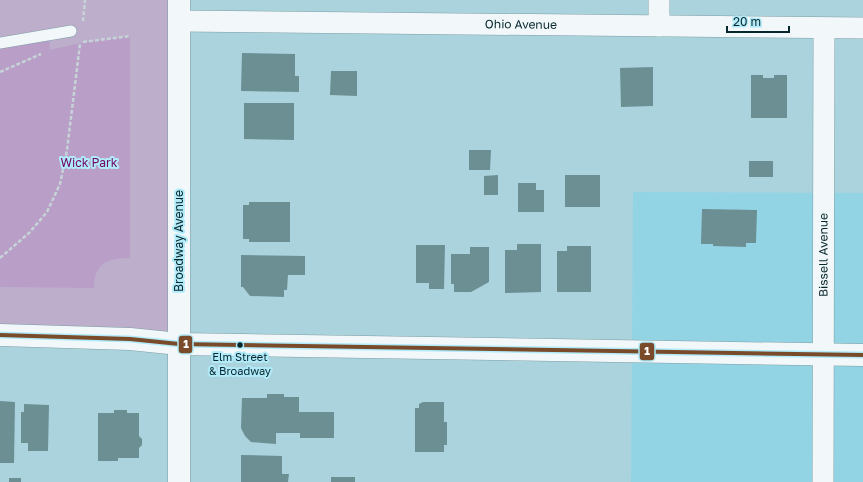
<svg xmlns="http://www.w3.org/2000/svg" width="863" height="482" font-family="'Golos Text',sans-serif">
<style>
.built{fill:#93d4e4}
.green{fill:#bdaecc}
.forest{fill:#b99ec7}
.building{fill:#6c8f94}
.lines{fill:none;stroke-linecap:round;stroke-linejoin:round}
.lane-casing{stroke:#7d9da5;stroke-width:12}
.street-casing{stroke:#7d9da5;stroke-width:22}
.secondary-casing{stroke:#7d9da5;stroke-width:23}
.path{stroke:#c6d3d7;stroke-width:2.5;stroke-dasharray:4 2;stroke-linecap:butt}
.lane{stroke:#f2f8fa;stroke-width:11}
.street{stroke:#f2f8fa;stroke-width:21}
.secondary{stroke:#f2f8fa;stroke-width:22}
.bus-1-casing{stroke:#b1ebf9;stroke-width:7}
.bus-1{stroke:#7a4b2a;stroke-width:4}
.bus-dot{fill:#06262d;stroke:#b1ebf9;stroke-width:1.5}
.labels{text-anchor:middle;stroke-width:4;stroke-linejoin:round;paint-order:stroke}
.bus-label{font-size:11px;fill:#06262d;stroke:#b1ebf9}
.street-label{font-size:12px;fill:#06262d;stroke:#b1ebf9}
.park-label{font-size:12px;fill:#700764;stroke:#b1ebf9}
.line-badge{stroke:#b1ebf9;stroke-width:1.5}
.badge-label{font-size:11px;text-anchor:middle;font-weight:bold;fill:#fff}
</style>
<rect width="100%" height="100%" fill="#abd3dd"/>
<path class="built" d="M633,192l230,1v289h-232z"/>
<path class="green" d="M0,0h179v344l-179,-9z"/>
<path class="forest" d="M49,35l1,15 30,-7 50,-7v222c-22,0 -36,5 -36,30l-94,-1v-244z"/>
<g class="building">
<path d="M242,53l53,1v22h4v16l-58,-1z"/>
<path d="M653,67v39l-32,1 -1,-39z"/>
<path d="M331,71h26v25l-27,-1z"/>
<path d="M751,75h12v3h11v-3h13v43h-36z"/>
<path d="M244,103h50v37l-50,-1z"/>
<path d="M469,150h22l-1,20h-21z"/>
<rect x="749" y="161" width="24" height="16"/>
<path d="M498,175v20h-14v-19z"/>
<rect x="565" y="175" width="35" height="32"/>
<path d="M518,183h18v7h8v22h-26z"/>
<path d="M249,202h41v40h-41v-3h-6v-34h6z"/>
<path d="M702,209l55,1 -1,33h-10v4l-33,-1v-2h-12z"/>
<path d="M517,244h24v48l-36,1v-43h12z"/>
<path d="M416,245h29l-1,44h-15v-6h-13z"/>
<path d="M567,246h24v46h-34v-41h10z"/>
<path d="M470,247h19v35l-18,10h-17v-8h-3v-30h19z"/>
<path d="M241,255l64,1v19h-17l-1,15h-3v7l-34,-1 -7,-9h-2z"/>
<path d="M267,394h17v3h15v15h35v26h-34v-5h-24v11l-25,-2 -6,-6 -4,-8 1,-30h25z"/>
<path d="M0,401l15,1 -1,61h-14z"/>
<path d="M423,402h21v20h3v23h-3v7h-29v-44h4v-4z"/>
<path d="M24,404l25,1 -1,46h-20v-8h-7v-31h3z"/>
<path d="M114,410h13v3h12v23l3,3v6l-3,3v10h-21v3h-20v-48h16z"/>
<path d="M241,455l41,1v18h7l-1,8h-47z"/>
<rect x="331" y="477" width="24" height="5"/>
<rect x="9" y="478" width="12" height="4"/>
</g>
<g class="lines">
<defs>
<path id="lane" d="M0,43l71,-12"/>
<g id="street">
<path d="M659,0v26"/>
<path id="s1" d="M179,21l684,7"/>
<path id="s2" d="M823,482l1,-454"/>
</g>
<g id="secondary">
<path d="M179,0v482"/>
<path d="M0,335l130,4 49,5 684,11"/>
</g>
</defs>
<use href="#lane" class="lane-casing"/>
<use href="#street" class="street-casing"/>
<use href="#secondary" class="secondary-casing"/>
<g class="path">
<path d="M83,21l2,-21"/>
<path d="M83,42l47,-6"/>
<path d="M0,72l41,-18"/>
<path d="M0,258l29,-25 18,-21 13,-28 7,-34 13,-106"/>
</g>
<use href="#lane" class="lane"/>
<use href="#street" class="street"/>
<use href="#secondary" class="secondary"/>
<defs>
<path id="bus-1" d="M0,335l130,4 49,5 684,11"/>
</defs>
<use href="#bus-1" class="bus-1-casing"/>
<use href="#bus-1" class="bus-1"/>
</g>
<circle class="bus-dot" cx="240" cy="345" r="3.5"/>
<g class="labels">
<g class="bus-label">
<text x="240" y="361">Elm Street<tspan x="240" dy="14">&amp; Broadway</tspan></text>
</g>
<g class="street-label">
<text dy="4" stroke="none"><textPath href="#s1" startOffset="342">Ohio Avenue</textPath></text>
<text transform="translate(179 241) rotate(-90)" y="4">Broadway Avenue</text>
<text dy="4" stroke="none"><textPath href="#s2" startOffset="227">Bissell Avenue</textPath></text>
</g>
<g class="park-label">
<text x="89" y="167">Wick Park</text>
</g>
</g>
<g class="line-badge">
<rect x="178" y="335" width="15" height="19" rx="4" fill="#7a4b2a"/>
<rect x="639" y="342" width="16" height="19" rx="4" fill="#7a4b2a"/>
</g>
<g class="badge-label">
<text x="186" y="348">1</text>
<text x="647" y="355">1</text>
</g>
<path d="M727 26v6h62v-6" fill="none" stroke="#06262d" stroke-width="2"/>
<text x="733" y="26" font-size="12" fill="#06262d" stroke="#b1ebf9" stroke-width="3" paint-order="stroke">20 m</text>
</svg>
